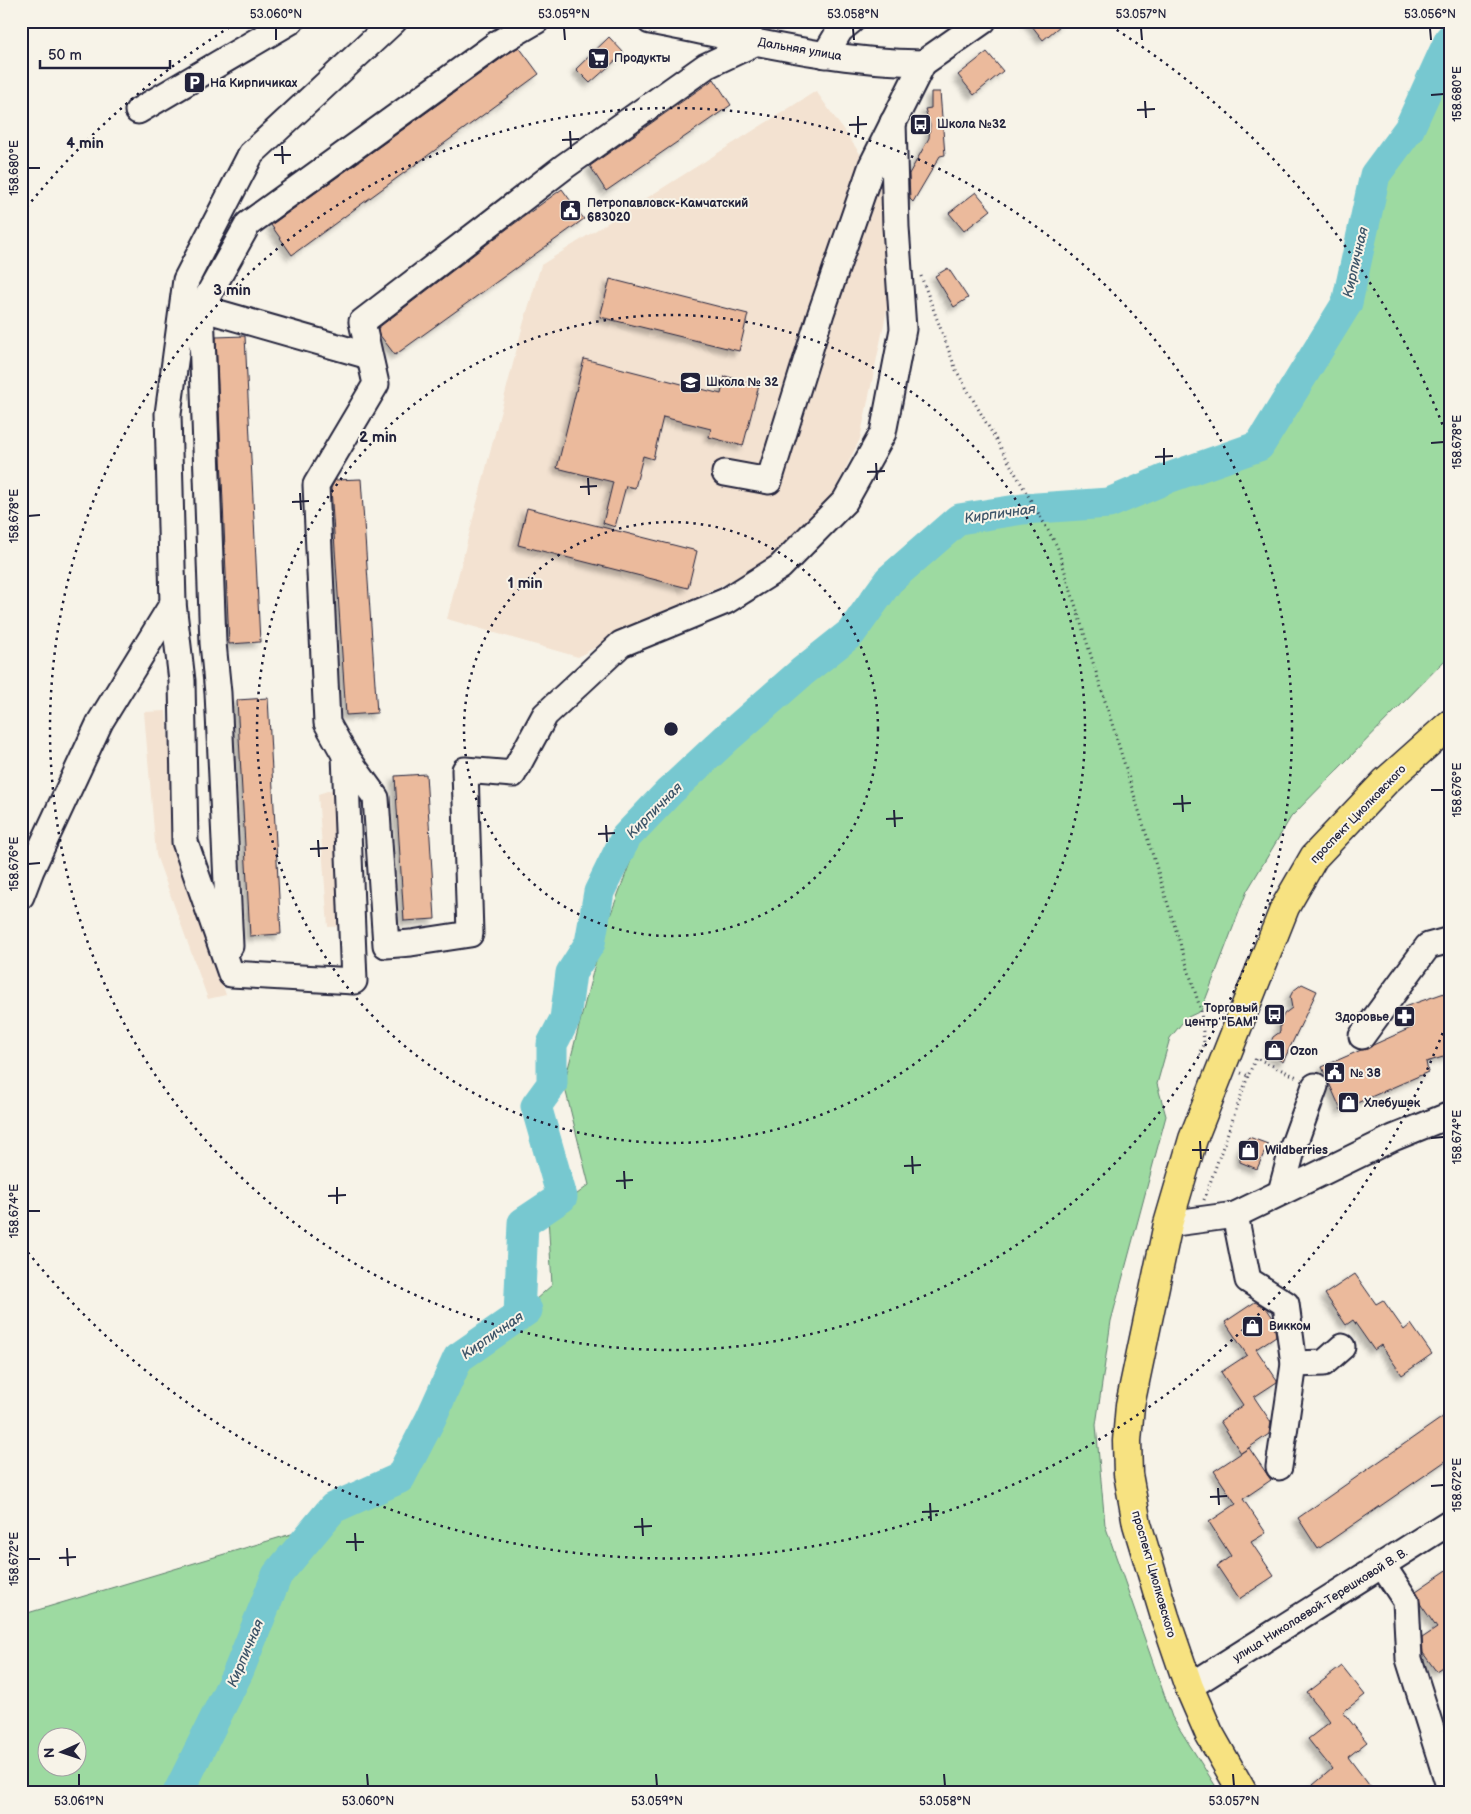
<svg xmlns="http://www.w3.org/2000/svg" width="1471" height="1814" font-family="'Balsamiq Sans',sans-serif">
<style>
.built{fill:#f3e2d1}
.green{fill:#9ddaa1;stroke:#607e6e;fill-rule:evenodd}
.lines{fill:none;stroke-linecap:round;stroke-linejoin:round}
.river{stroke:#77c8d0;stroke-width:31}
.building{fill:#ebba9c;stroke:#22223b;filter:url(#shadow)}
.minor-casing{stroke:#22223b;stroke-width:29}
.major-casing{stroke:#22223b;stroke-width:31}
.path{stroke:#22223b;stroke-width:3;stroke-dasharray:1 4;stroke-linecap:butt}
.minor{stroke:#f7f3e8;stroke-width:25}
.major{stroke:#f7e281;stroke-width:28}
.ticks{fill:none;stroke:#22223b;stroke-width:2}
.ring{fill:none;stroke:#22223b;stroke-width:2.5;stroke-dasharray:2.5 5}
.labels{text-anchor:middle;stroke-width:4;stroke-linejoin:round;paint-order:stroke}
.street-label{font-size:12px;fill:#22223b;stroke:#f7f3e8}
.poi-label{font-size:12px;font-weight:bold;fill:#22223b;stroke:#f7f3e8;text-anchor:start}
.water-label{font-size:14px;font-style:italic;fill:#3c5468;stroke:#f7f3e8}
.centre{fill:#22223b;stroke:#f7f3e8;stroke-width:2.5}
.ring-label{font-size:15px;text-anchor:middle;font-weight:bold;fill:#22223b;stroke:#f7f3e8;stroke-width:4;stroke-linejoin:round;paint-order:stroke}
.neatline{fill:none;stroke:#22223b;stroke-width:2}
.ticks-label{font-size:12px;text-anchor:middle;fill:#22223b}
</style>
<defs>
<filter id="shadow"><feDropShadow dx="-4.5" dy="4.5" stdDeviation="2.5" flood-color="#0004"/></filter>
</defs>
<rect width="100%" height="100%" fill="#f7f3e8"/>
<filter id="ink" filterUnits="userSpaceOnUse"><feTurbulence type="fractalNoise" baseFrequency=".02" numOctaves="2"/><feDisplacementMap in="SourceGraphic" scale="10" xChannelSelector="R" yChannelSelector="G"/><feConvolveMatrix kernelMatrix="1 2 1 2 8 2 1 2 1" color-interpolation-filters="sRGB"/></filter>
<g filter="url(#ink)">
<g class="built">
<path d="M816,91l69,98 3,116 -28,134 -35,71 -52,52 -138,63 -57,32 -131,-38 76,-294 18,-60z"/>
<path d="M166,711l10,133 50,151 -18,4 -52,-144 -12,-143z"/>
<path d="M334,789l13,137 -19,1 -10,-133z"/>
</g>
<path class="green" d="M1450,50v605l-159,162 -44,74 -46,120 -15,7 -16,20 -13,46 9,32 -55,205 -15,104 9,100 67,192 48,76h-1199v-178l297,-89 44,-38 52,-15 26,-59 27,-54 85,-75 -4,-69 41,-31 -25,-101 38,-147 34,-90 54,-64 271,-249 72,-32 99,-4 144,-59 89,-161 21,-111zM48,1736h30v30h-30z"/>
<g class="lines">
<path class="river" d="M178,1793l61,-123 38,-95 56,-67 67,-30 31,-60 27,-60 69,-48 -8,5 4,-92 39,-26 -26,-91 16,-22v-40l13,-25 6,-46 19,-30 9,-51 27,-55 43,-45 60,-56 73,-64 49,-39 38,-53 70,-61 64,-10 86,-6 59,-25 91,-32 88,-143 28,-128 34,-46 41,-90"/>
</g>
<g class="building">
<path d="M1028,21h38l-23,19z"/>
<path d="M609,37l15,16 -34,30 -14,-14z"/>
<path d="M519,47l20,27 -247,181 -21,-30 235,-170z"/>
<path d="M987,52l16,19 -29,24 -16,-20z"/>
<path d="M714,79l17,26 -125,86 -16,-25z"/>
<path d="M931,92h9l5,63 -5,1 -27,46 -3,-3 -1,-25 20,-36 1,-13 -5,-16 6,-1z"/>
<path d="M562,189l22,30 -189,136 -16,-21 -1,-6 129,-99z"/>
<path d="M976,192l15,18 -27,21 -15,-18z"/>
<path d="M948,268l20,30 -14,9 -19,-31z"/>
<path d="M610,279l138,35 -9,37 -139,-34z"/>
<path d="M245,336l15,306 -31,2 -13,-307z"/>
<path d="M584,359l137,35 4,-18 34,9 -16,61 -34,-9 2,-8 -48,-12 -10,42 -10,-3 -8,32 -9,-2 -11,41 -12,-4 10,-41 -56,-14z"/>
<path d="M361,479l16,234 -31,2 -15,-227 4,-8z"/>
<path d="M527,508l170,43 -9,37 -170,-43z"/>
<path d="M268,698l13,236 -31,2 -13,-236z"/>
<path d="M426,774l9,145 -31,2 -9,-145z"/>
<path d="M1302,984l15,7 -34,71 -13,-7 -1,-8 4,-10 7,-5v-9l4,-9 8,-6 -2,-11 3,-6z"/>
<path d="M1450,991v64l-24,7 2,10 -87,38 -19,-43 39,-17 6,-1 6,-4 40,-18 -9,-20z"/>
<path d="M1249,1137l19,7 -11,25 -17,-7v-11l3,-8z"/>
<path d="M1355,1274l21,30 7,-4 21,30 7,-6 21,30 -30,21 -21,-30 -7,5 -21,-30 -7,5 -21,-31z"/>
<path d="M1255,1302l12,7 6,9 3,18 -20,13 21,31v2l-23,15 17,25 -2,12 -28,19 -21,-32 23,-16 -22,-33 26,-17 -22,-33z"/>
<path d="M1450,1412v46l-132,91 -20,-31z"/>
<path d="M1249,1448l22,32 -28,19 23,34 -15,9 23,34 -35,23 -22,-33 14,-10 -22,-34 27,-18 -22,-33z"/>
<path d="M1450,1568v94l-14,9 -13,-18 -1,-15 15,-10 -16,-23 -5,-14z"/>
<path d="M1342,1666l23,29 -22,17 24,30 -19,15 27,36h-56l-6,-8 19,-16 -24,-30 22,-17 -23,-29z"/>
</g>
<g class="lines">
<defs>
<g id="minor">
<path d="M650,21c90,17 181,41 273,42"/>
<path d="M757,42l-51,24 -141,100 -203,156 14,62 -60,101 11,238 18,32 31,43 10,147 25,-2 59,-9 -5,-164 48,4 32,-59 76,-71 105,-43 54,-34 65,-66 38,-68 20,-104 -7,-102 -3,-105"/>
<path d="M825,55l15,-25 11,-9"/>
<path d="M138,111l153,-90"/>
<path d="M201,308l168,48"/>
<path d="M725,473l44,8 52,-168 51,-148 51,-102 60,-42"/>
<path d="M345,755l9,226 -123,-7 -46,-132 -3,-161 -9,-78 -5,-189 18,-134 65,-126 143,-133"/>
<path d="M21,896l10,-26 69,-148 73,-119"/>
<path d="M230,946l-12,-253 -5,-50 -12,-335 47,-84 250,-181 38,-22"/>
<path d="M1362,1036l66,-90 22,-6"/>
<path d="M1281,1192l12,-45 22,-61"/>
<path d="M1235,1215l13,65 38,24 8,60 -15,103"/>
<path d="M1168,1224l67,-9 158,-77 57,-23"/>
<path d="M1294,1364l30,-1 18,-16"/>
<path d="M1383,1566l23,35 3,58 41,130"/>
<path d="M1189,1687l261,-165"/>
</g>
<path id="major" d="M1243,1793l-34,-60 -20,-46 -24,-70 -28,-93 -9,-50 -1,-33 3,-36 38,-181 25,-85 92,-232 29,-50 72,-76 64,-57"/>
</defs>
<use href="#minor" class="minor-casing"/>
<use href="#major" class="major-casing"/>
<g class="path">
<path d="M921,276l35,94 101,176 144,465 3,32 -5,11 5,2"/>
<path d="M1241,1073l7,3 8,-18 41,19"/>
<path d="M1204,1200l44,-124"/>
</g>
<use href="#minor" class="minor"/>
<use href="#major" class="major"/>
</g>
</g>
<path class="ticks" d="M276,28v12M564,28l1,12M853,28l1,12M1141,28l1,12M1430,28l1,12M1431,95l13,-1M1145,101l1,17M1137,110l18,-1M858,116v18M849,125l18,-1M570,131l1,18M562,140l17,-1M282,146l1,18M274,155h17M28,168h12M1431,443l13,-1M1164,448v17M1155,457l18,-1M876,463l1,17M867,472l18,-1M588,478l1,17M580,487l17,-1M300,493l1,17M292,502l17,-1M28,516l12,-1M1431,790h13M1182,795l1,17M1173,804l18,-1M894,810l1,17M886,819l17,-1M606,825l1,17M598,834l17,-1M318,840l1,17M310,849l18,-1M28,864l12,-1M1431,1138l13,-1M1200,1141l1,18M1192,1150h17M912,1156l1,18M904,1166l17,-1M624,1171l1,18M616,1181l17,-1M337,1187v17M328,1196l18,-1M28,1211h12M1431,1486l13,-1M1218,1488l1,17M1210,1497l17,-1M930,1503l1,18M922,1512l17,-1M642,1518l1,18M634,1527l18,-1M355,1533l1,18M346,1542h18M67,1548l1,18M59,1558l17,-1M28,1559h12M79,1774v12M367,1774l1,12M656,1774l1,12M944,1774l1,12M1233,1774l1,12"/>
<g class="ring">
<circle cx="671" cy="729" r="207"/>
<circle cx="671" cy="729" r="414"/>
<circle cx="671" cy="729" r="621"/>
<path d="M1448 1019A829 829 0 0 1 22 1245M22 213A829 829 0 0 1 238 22M1104 22A829 829 0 0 1 1448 439"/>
</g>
<defs>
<symbol id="supermarket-square" viewBox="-11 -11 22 22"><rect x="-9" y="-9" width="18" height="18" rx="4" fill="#22223b" stroke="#f7f3e8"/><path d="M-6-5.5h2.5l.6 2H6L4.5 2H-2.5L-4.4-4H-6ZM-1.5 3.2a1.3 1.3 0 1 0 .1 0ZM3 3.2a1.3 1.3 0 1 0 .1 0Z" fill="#fff"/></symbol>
<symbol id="parking-square" viewBox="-11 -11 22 22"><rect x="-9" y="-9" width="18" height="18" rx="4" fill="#22223b" stroke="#f7f3e8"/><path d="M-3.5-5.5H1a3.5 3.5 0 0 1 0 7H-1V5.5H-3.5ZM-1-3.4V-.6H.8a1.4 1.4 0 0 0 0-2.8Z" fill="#fff"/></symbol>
<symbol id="bus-square" viewBox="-11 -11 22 22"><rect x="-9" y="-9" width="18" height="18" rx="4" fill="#22223b" stroke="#f7f3e8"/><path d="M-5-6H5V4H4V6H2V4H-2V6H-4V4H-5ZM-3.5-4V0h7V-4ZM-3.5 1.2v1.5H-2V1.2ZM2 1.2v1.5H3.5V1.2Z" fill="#fff"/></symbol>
<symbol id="civic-square" viewBox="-11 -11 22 22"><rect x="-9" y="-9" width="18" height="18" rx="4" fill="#22223b" stroke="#f7f3e8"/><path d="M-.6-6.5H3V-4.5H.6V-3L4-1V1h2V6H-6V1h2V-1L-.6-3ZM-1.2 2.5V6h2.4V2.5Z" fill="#fff"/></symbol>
<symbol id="school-square" viewBox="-11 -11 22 22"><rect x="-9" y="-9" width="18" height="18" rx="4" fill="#22223b" stroke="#f7f3e8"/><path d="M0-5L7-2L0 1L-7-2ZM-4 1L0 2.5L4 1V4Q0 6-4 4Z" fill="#fff"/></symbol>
<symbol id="pharmacy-square" viewBox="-11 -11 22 22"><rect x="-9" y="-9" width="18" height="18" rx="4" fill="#22223b" stroke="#f7f3e8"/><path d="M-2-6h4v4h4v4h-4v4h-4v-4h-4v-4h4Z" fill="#fff"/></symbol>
<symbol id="shop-square" viewBox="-11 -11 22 22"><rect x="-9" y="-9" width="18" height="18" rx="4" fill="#22223b" stroke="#f7f3e8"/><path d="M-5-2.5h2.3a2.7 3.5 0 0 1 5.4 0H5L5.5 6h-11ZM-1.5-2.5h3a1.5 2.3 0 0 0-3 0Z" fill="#fff"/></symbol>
</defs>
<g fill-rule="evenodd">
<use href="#supermarket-square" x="586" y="46" width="25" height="25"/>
<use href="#parking-square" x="182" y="70" width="25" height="25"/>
<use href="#bus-square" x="908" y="112" width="25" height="25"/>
<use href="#civic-square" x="558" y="198" width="25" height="25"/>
<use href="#school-square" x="678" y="370" width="25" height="25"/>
<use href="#bus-square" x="1262" y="1002" width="25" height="25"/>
<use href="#pharmacy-square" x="1392" y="1004" width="25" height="25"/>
<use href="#shop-square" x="1262" y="1038" width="25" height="25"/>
<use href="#civic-square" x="1322" y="1060" width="25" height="25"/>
<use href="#shop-square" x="1336" y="1090" width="25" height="25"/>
<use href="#shop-square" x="1236" y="1138" width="25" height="25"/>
<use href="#shop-square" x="1240" y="1314" width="25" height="25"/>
</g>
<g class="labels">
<g class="street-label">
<text transform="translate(800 49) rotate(10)" y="4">Дальняя улица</text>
<text transform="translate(1358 814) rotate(-46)" y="4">проспект Циолковского</text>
<text transform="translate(1154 1574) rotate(74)" y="4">проспект Циолковского</text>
<text transform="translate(1320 1605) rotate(-32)" y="4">улица Николаевой-Терешковой В. В.</text>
</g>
<g class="poi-label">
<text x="614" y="62">Продукты</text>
<text x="210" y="87">На Кирпичиках</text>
<text x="937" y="128">Школа №32</text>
<text x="587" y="207">Петропавловск-Камчатский<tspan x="587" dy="14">683020</tspan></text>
<text x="706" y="386">Школа № 32</text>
<text x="1258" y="1012" text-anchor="end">Торговый<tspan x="1258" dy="14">центр "БАМ"</tspan></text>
<text x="1389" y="1021" text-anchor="end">Здоровье</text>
<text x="1290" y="1055">Ozon</text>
<text x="1350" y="1077">№ 38</text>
<text x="1364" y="1107">Хлебушек</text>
<text x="1265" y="1154">Wildberries</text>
<text x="1269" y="1330">Викком</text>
</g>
<g class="water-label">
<text transform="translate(1355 262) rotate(-77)" y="5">Кирпичная</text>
<text transform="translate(1000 513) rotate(-8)" y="5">Кирпичная</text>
<text transform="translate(654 810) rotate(-45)" y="5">Кирпичная</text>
<text transform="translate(492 1335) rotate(-35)" y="5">Кирпичная</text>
<text transform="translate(245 1653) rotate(-67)" y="5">Кирпичная</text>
</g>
</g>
<circle cx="671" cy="729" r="8" class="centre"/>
<g class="ring-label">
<text x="85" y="148">4 min</text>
<text x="232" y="295">3 min</text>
<text x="378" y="442">2 min</text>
<text x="525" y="588">1 min</text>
</g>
<rect width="1471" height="1814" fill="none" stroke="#f7f3e8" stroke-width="55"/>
<g transform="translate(62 1752) rotate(267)"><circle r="24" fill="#f7f3e8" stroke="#a29fa3"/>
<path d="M0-4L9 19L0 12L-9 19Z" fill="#22223b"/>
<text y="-8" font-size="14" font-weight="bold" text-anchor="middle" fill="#22223b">N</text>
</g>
<path d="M40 60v8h130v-8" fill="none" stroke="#22223b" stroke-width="2.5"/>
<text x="48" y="60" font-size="15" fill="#22223b" stroke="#f7f3e8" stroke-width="4" paint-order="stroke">50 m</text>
<rect x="28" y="28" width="1416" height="1758" class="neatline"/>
<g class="ticks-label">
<text x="276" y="18">53.060°N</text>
<text x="564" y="18">53.059°N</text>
<text x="853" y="18">53.058°N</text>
<text x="1141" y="18">53.057°N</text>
<text x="1430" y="18">53.056°N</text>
<text transform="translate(1457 94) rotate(-90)" y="4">158.680°E</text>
<text transform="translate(14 168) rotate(-90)" y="4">158.680°E</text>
<text transform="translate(1457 442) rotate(-90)" y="4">158.678°E</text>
<text transform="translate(14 516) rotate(-90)" y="4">158.678°E</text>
<text transform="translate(1457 790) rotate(-90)" y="4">158.676°E</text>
<text transform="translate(14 864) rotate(-90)" y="4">158.676°E</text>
<text transform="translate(1457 1137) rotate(-90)" y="4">158.674°E</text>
<text transform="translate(14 1211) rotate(-90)" y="4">158.674°E</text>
<text transform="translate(1457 1485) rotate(-90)" y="4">158.672°E</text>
<text transform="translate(14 1559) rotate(-90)" y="4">158.672°E</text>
<text x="79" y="1805">53.061°N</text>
<text x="368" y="1805">53.060°N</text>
<text x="657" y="1805">53.059°N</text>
<text x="945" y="1805">53.058°N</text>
<text x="1234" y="1805">53.057°N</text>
</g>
</svg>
